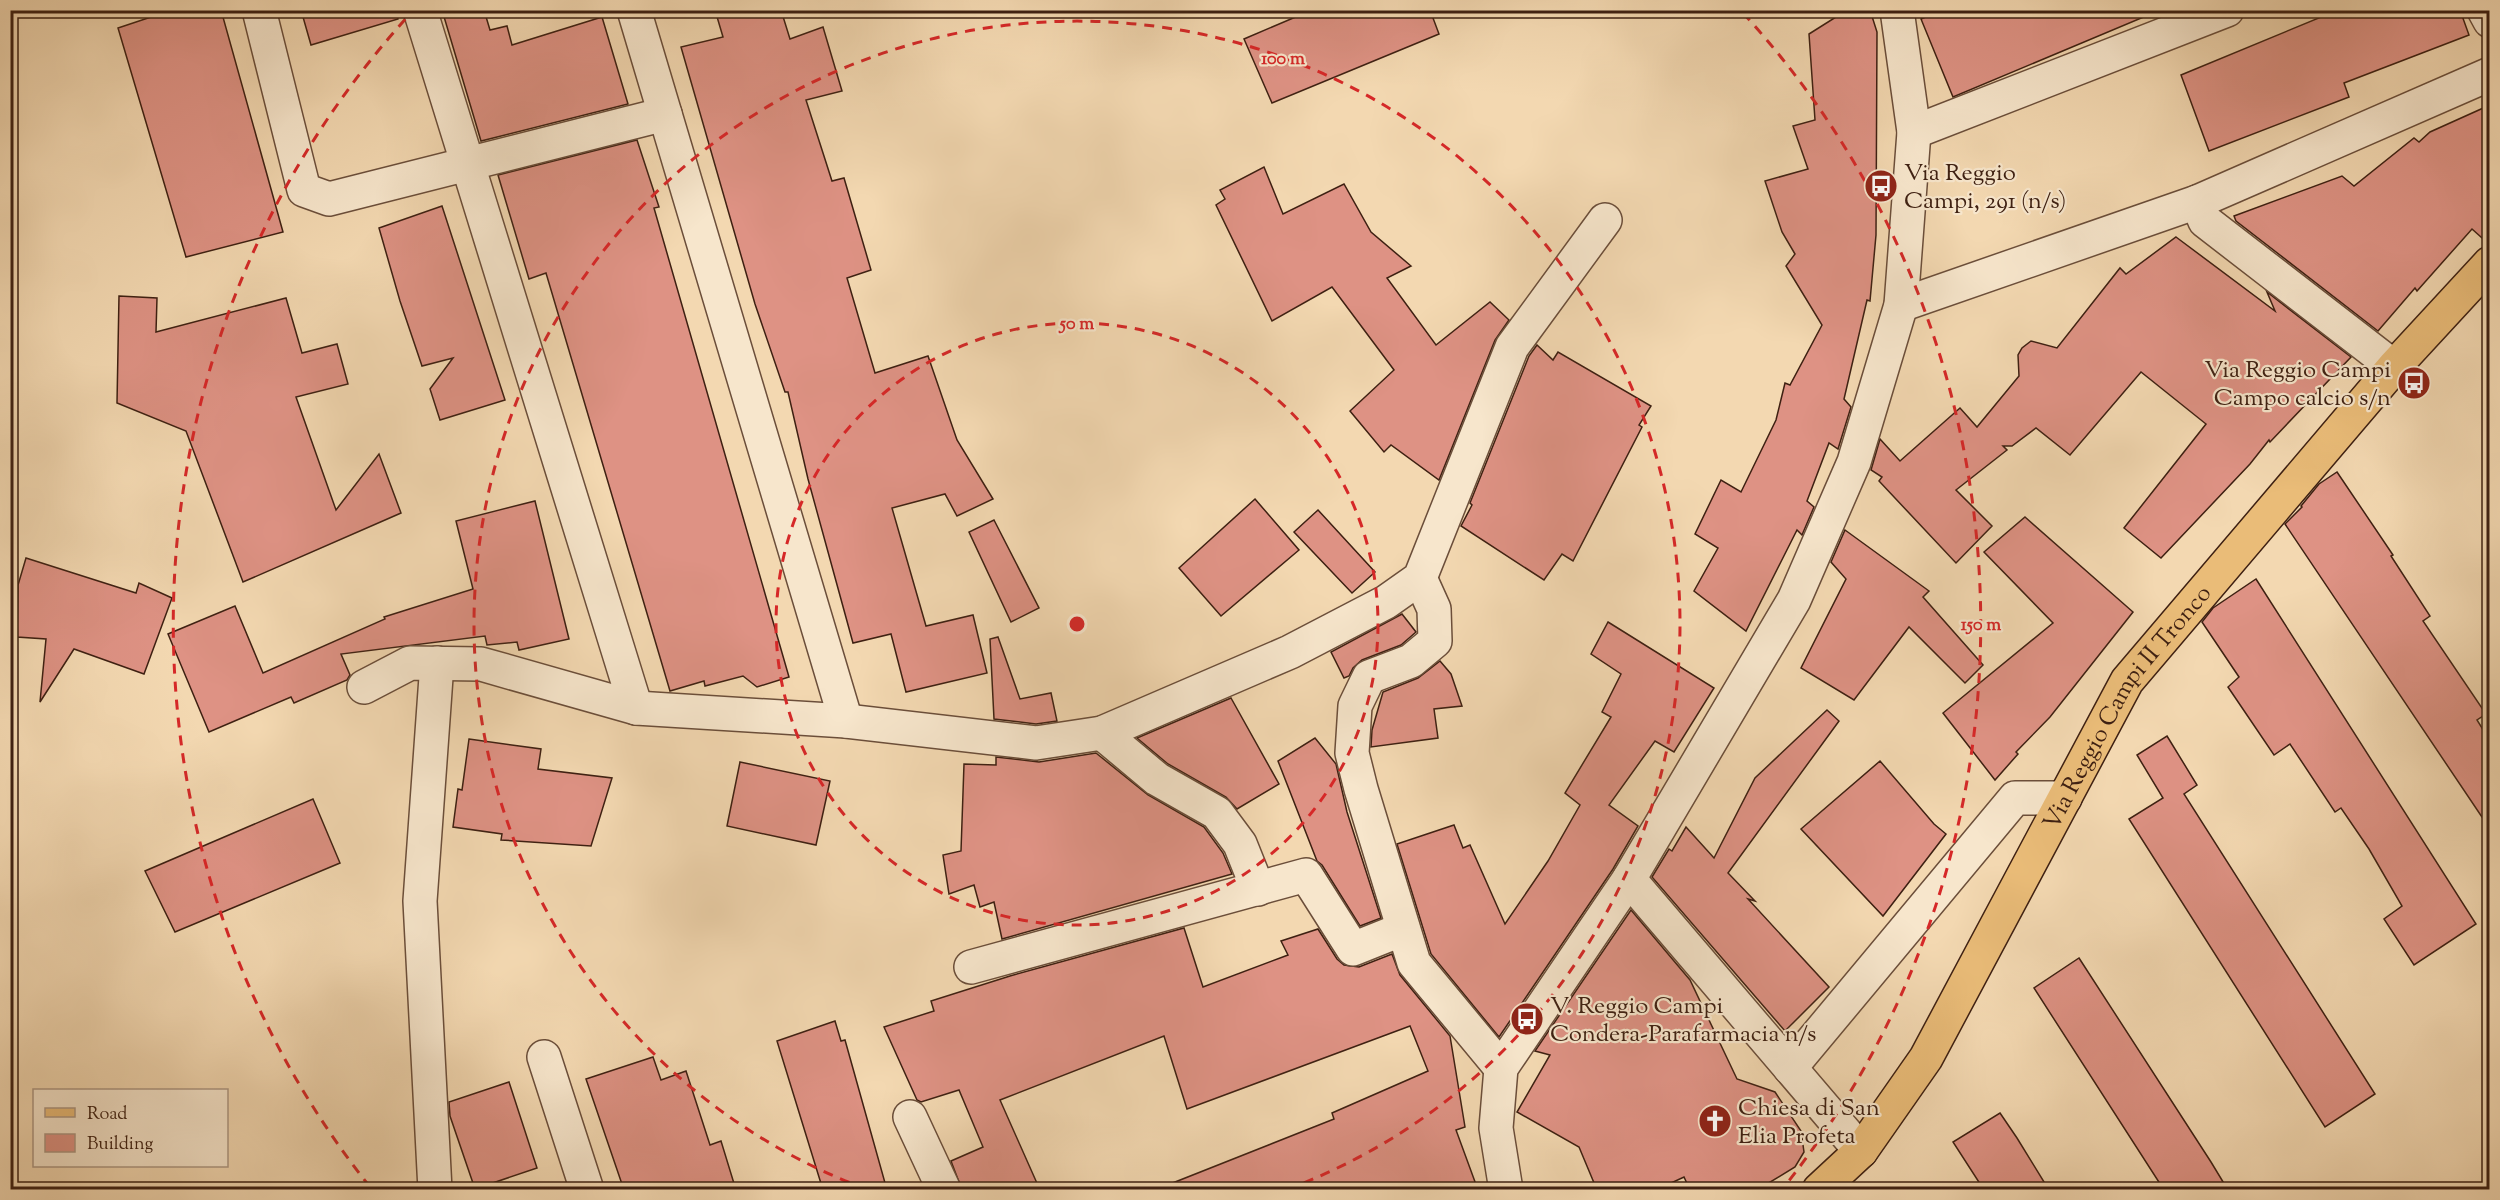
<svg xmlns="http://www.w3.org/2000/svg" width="2500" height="1200" font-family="'Sorts Mill Goudy',serif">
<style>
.building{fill:#de9284;stroke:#3e2012;stroke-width:1.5}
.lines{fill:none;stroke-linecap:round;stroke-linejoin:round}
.minor-casing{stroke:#6b4e3a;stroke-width:36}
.major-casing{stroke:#3e2012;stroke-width:36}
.minor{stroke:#f7e6cc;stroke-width:33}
.major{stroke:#eabc78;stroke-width:33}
.ring{fill:none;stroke:#d62828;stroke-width:3;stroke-dasharray:10 8}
.labels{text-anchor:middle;stroke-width:4.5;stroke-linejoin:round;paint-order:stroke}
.poi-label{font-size:24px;fill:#3e2012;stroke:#f7e6cc;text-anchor:start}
.street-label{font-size:24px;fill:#3e2012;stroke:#f7e6cc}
.centre{fill:#d62828;stroke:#f7e6cc;stroke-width:3}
.ring-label{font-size:18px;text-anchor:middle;font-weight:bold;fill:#d62828;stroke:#f7e6cc;stroke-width:4.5;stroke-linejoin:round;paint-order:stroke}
</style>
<rect width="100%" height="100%" fill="#f3d8b1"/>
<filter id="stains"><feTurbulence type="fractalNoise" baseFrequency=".00333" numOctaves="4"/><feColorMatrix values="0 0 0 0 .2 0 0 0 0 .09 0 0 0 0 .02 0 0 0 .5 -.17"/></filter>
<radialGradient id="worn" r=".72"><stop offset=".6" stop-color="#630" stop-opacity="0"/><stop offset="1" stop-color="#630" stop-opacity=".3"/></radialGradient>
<g class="building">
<path d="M172,10h49l62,222 -97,25 -68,-229z"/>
<path d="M301,10h96l1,9 -87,26z"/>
<path d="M442,10h42l6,20 17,-4 5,19 90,-28 26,87 -147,37z"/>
<path d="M715,10h66l9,29 33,-12 19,64 -36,9 26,81 12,-3 27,92 -24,8 28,95 53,-17 29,84 36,59 -36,17 -12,-22 -53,14 34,118 47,-11 14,58 -81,19 -15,-58 -38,9 -45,-164 -20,-87h-3l-30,-88 -74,-257 42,-10z"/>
<path d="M1312,10h118l9,24 -167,69 -28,-64z"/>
<path d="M1847,10h23l7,22 -1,203 -6,66 -3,-1 -23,99 7,8 -13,42 -9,-6 -22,58 7,6 -12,28 -5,-5 -51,101 -52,-40 24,-43 -23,-14 26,-54 20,12 35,-72 9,-37 5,2 32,-60 -36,-59 9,-12 -13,-22 -17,-51 43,-12 -15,-43 22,-6 -6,-86z"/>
<path d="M1942,10h215l1,1 -205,86 -32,-78z"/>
<path d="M2338,10h122l9,25 -125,48 5,14 -140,54 -28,-76z"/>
<path d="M2490,105v140l-18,-16 -55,62 -2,-3 -37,43 -142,-110 -2,-5 108,-40 12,10 60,-48 5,4 11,-10z"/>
<path d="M637,140l22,67 -5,1 135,469 -32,10 -14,-11 -38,10 -1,-5 -34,10 -124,-418 -17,6 -31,-104z"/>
<path d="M1264,167l19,47 61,-30 27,48 40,34 -24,12 49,67 54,-43 19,18 -14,20 -56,140 -48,-35 -7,7 -34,-41 44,-41 -62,-83 -60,34 -56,-116 9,-6 -5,-9z"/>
<path d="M442,206l63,194 -65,20 -10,-31 23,-31 -31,8 -22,-65 -21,-73z"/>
<path d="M2176,237l99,74 -8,-19 84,65 -81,85 -1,-2 -19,24 -89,94 -37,-30 82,-104 -65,-52 -71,83 -34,-27 -24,18h-9l4,4 -51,40 36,36 -36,37 -77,-82 3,-4 -11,-7 9,-31 20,22 60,-53 17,19 42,-51 -1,-21 4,-7 9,-7 26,7 63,-80 6,6z"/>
<path d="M119,296l38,2 -1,34 130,-34 16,55 35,-9 11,40 -52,13 40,113 43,-56 22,59 -158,69 -57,-151 -69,-28z"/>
<path d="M1537,345l16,15 5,-8 93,54 -12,19 3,2 -69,134 -11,-7 -18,26 -83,-54 11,-21 -2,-2 59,-147z"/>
<path d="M2337,472l56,83 -2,1 39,60 -7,5 63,93 -9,6 13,21v88l-205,-305 17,-17 -1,-1 18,-22z"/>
<path d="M1255,499l44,51 -78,66 -42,-48z"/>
<path d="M535,501l34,138 -50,11 -2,-8 -30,3 -2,-9 -144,18 9,21 -3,5 -53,23 -3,-6 -82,35 -41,-98 67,-28 28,67 122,-54 -1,-2 89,-28 -17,-68z"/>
<path d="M1318,510l57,62 -23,21 -58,-61z"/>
<path d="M2025,517l108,95 -83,105 -34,35 2,2 -23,26 -52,-67 110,-90 -69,-71z"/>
<path d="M994,520l45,88 -28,14 -42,-90z"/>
<path d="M1845,530l84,61 -6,6 60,68 -18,18 -56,-56 -55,73 -53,-32 45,-89 -15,-17z"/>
<path d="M26,558l110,35 3,-10 33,15 -28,76 -70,-25 -34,53 6,-63 -29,-2 1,-52z"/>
<path d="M2256,579l220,345 -62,41 -30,-46 18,-13 -33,-57 -28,-41 -6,4 -45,-68 -16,11 -46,-68 11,-10 -37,-55 11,-14z"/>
<path d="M1402,614l14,18 -15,13 -39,15 -9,8 -4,8 -5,2 -13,-26z"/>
<path d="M1608,622l106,66 -40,64 -19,-11 -46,64 29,21 -25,43 -114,168 -68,-83 -34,-110 57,-19 9,23 7,-3 35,79 43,-63 32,-56 -15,-12 46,-76 -9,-5 19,-38 -30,-20z"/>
<path d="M998,637l22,62 31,-6 6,28 -21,3 -42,-5 -4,-80z"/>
<path d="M1440,661l11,13 11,32 -28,3 4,29 -67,9 1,-17 11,-38 35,-14z"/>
<path d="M1231,698l48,86 -42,25 -11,-12 -58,-33 -31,-26z"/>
<path d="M1827,710l12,11 -111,152 27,28 -7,-2 81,88 -44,44 -133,-154 17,-28 3,2 14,-24 28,31 41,-80z"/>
<path d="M2167,736l30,49 -13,9 191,300 -50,33 -196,-308 34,-21 -26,-43z"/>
<path d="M1315,738l21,26 11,48 34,106 -21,8 -38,-61 -5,-4 -39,-100z"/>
<path d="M469,739l72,10 -3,20 74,9 -21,68 -90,-6 1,-6 -49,-7 5,-38 4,1z"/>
<path d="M1096,753l52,42 56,32 19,26 9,21 -230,65 -8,-37 -14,5 -6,-22 -25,9 -6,-39 18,-4 3,-87 32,1v-8l43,5z"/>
<path d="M1880,761l54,63 12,10 -63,82 -82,-87z"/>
<path d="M740,762l90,19 -14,64 -89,-19z"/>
<path d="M313,799l27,64 -165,69 -30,-61z"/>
<path d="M1631,910l59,70 47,99 38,13 26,39 3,21 -9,15 -38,23h-67l-6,-13 -28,13h-59l-18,-43 -62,-35 33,-57 -15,-4z"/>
<path d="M1184,928l19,59 85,-32 -7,-14 37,-12 19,30 7,6 15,2 33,-13 8,21 50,61 15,91 -9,3 22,60h-317l-1,-2 174,-69 -2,-6 96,-42 -18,-45 -223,83 -23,-73 -164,64 40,90h-78l-11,-29 32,-14 -24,-57 -38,12 -4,-2 -33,-73 50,-16 -3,-10 79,-25z"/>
<path d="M2079,958l132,204 17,28h-64l-130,-202z"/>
<path d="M835,1021l6,20 4,-1 42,150h-64l-46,-149z"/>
<path d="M653,1057l8,23 25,-9 24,74 11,-4 15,49h-112l-38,-111z"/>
<path d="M509,1082l28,86 -62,21 -25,-73 -1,-14z"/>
<path d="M2000,1113l17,25 32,52h-65l-31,-48z"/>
</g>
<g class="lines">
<defs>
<g id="minor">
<path d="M259,10l45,180 25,9 336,-85"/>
<path d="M420,10l216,698"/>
<path d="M634,10l212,711"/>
<path d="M2484,10l6,11"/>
<path d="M1914,132l313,-122"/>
<path d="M2197,202l8,19 189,146"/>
<path d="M1901,305l296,-103 293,-128"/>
<path d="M1420,578l14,31 1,32 -24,20 -42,16 -14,29 -3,47 9,36 53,174 87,105"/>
<path d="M364,687l46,-24 71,1 155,44 210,13 190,22 66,-10 188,-81 96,-50 34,-24 92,-231 93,-127"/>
<path d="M1102,733l55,46 60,34 23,31 18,45"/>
<path d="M1629,879l232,272"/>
<path d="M971,967l335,-92 47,74 50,-20"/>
<path d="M544,1057l43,133"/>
<path d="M1790,1068l225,-270h50"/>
<path d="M910,1117l34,73"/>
<path d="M435,1190l-15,-289 17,-238"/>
<path d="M1506,1190l-10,-62 5,-60 128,-189 165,-279 60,-138 47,-157 13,-173 -17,-122"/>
</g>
<g id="major">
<path id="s1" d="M1819,1190l42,-39 65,-93 201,-377 267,-314 96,-104"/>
</g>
</defs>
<use href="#minor" class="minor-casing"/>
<use href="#major" class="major-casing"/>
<use href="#minor" class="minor"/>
<use href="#major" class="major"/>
</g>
<g class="ring">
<circle cx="1077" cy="624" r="301"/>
<path d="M866 1189A603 603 0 1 1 1288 1189"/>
<path d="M370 1187A904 904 0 0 1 411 13M1743 13A904 904 0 0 1 1784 1187"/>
</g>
<defs>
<symbol id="bus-disc" viewBox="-11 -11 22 22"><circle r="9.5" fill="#8f2418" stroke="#f7e6cc"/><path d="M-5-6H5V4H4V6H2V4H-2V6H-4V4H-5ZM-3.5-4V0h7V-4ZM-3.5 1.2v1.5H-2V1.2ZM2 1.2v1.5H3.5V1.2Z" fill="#fff"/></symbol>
<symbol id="church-disc" viewBox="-11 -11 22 22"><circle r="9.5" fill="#8f2418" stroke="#f7e6cc"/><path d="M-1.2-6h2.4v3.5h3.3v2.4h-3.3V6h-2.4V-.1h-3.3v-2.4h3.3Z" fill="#fff"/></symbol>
</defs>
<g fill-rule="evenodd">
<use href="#bus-disc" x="1862" y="167" width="38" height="38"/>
<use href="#bus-disc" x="2395" y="364" width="38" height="38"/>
<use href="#bus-disc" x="1508" y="1000" width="38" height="38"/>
<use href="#church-disc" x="1696" y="1102" width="38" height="38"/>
</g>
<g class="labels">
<g class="poi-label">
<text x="1904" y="180">Via Reggio<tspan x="1904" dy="28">Campi, 291 (n/s)</tspan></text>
<text x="2391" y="377" text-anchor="end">Via Reggio Campi<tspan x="2391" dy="28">Campo calcio s/n</tspan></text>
<text x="1550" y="1013">V. Reggio Campi<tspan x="1550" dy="28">Condera-Parafarmacia n/s</tspan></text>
<text x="1738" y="1115">Chiesa di San<tspan x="1738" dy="28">Elia Profeta</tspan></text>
</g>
<g class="street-label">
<text dy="8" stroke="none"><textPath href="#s1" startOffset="576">Via Reggio Campi II Tronco</textPath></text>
</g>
</g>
<circle cx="1077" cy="624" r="9" class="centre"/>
<g class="ring-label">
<text x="1283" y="64">100 m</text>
<text x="1077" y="329">50 m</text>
<text x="1981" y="630">150 m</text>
</g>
<rect width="2500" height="1200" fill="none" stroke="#f3d8b1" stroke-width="36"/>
<rect x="12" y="12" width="2476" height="1176" fill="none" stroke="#3e2012" stroke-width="3"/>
<rect x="18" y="18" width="2464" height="1164" fill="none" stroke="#3e2012" stroke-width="1.5"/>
<rect x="33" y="1089" width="195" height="78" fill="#f7e6cc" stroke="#ad9782" stroke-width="1.5"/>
<rect x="45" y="1108" width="30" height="9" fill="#eabc78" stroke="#ad9782" stroke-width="1.5"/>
<text x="87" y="1119" font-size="18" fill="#3e2012">Road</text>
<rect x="45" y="1134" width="30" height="18" fill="#de9284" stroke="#ad9782" stroke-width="1.5"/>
<text x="87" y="1149" font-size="18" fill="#3e2012">Building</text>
<rect width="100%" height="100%" filter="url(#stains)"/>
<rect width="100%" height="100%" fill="url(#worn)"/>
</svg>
